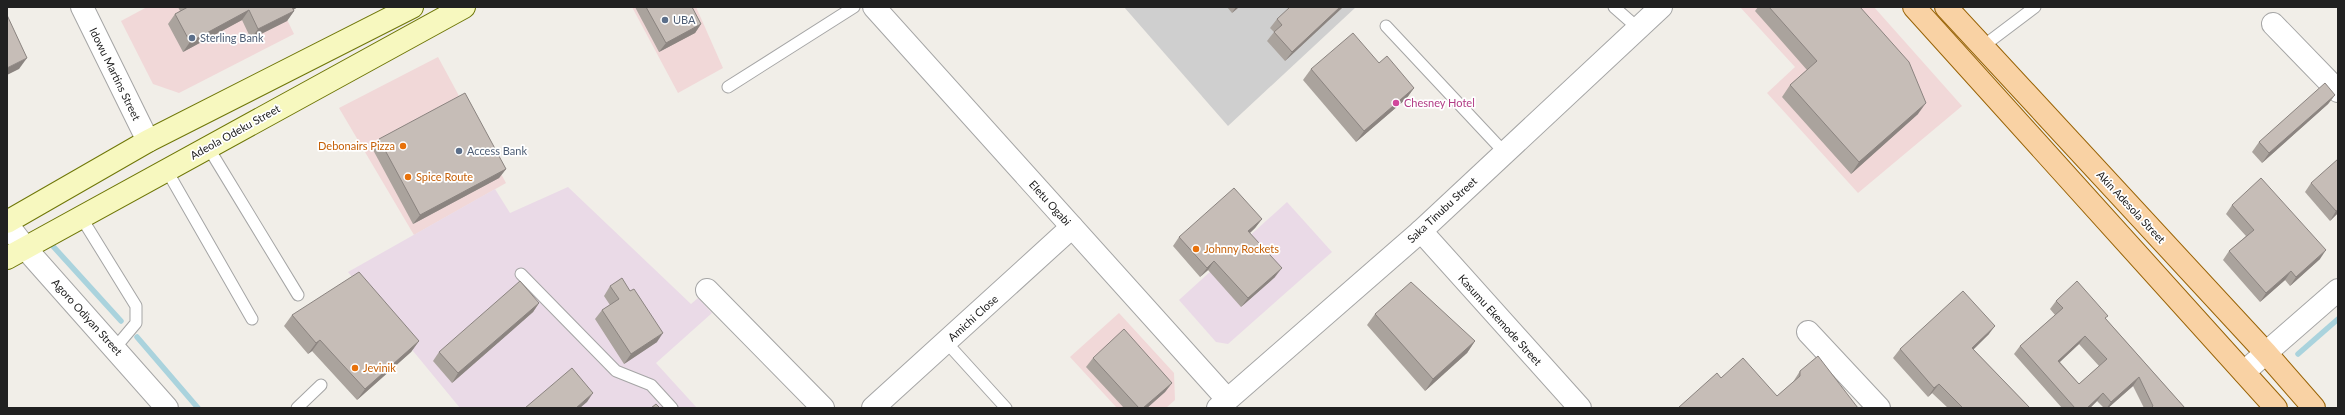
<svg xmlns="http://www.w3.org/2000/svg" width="2345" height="415" font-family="Lato,sans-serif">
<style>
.commercial{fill:#f1d8d8}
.industrial{fill:#eadae7}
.religious{fill:#cfcfcf}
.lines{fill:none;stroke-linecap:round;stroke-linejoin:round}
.stream{stroke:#aad3dd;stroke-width:5.5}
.service-casing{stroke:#a5a5a5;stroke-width:13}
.minor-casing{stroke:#a5a5a5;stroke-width:24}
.tertiary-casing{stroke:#a5a5a5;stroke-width:24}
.secondary-casing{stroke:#6f7708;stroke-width:24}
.primary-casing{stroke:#996305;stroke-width:24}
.service{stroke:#fff;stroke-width:11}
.minor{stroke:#fff;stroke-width:22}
.tertiary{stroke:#fff;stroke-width:22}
.secondary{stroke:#f7f8bf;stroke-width:22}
.primary{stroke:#f9d2a4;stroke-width:22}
.wall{fill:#aaa39d;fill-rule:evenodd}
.shaded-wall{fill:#8b8480}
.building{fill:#c6bdb7;stroke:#8b8480;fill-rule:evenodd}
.service-dot{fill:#5c6f8a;stroke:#fff;stroke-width:1.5}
.hotel-dot{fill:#d1479c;stroke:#fff;stroke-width:1.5}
.food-dot{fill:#e8710a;stroke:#fff;stroke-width:1.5}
.labels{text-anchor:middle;stroke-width:3.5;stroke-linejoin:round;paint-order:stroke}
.service-label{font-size:11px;fill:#4e5e75;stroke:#fff;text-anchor:start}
.street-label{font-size:11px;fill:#212121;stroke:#fff}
.hotel-label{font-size:11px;fill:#b23c85;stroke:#fff;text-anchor:start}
.food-label{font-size:11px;fill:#c56008;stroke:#fff;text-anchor:start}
</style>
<rect width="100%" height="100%" fill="#f1eee8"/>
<g class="commercial">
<path d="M147,7h134l13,27 -115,59 -26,-9 -32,-63z"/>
<path d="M632,7h64l27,61 -45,25z"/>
<path d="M1740,7h134l88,99 -104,87 -91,-100 28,-26z"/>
<path d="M438,57l68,126 -92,52 -75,-127z"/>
<path d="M1119,313l55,60 1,27 -9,8h-49l-47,-51z"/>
</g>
<g class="industrial">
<path d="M568,187l123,117 7,-6 14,15 -56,50 41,45h-237l-112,-136 147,-83 15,24z"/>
<path d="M1287,202l45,50 -104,92 -12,-2 -37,-42z"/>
</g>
<path class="religious" d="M1124,7h232l-128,119z"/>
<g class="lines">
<g class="stream">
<path d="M51,244l70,77"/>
<path d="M137,337l61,71"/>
<path d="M2298,354l40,-35"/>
</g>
<defs>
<g id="service">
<path d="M1614,7l25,22"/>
<path d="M1386,26l118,126"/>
<path d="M1982,47l53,-40"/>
<path d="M728,87l126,-80"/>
<path d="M208,147l90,148"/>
<path d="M166,169l86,150"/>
<path d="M81,217l55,89v17l-21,25"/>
<path d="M521,274l95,97 35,14 21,23"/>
<path d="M946,342l60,66"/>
<path d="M297,408l24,-23"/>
</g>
<g id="minor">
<path d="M2273,24l65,67"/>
<path d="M7,224l19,25 141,159"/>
<path d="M707,290l116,118"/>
<path d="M1808,332l71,76"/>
<path d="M873,408l199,-181"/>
</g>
<g id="tertiary">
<path d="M82,7l66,134"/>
<path d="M874,7l353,392"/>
<path d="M1421,231l159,177"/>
<path d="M2244,372l94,-82"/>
<path d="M1218,408l203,-177 240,-224"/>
</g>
<g id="secondary">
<path d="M7,222l141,-81 264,-134"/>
<path d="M7,258l457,-251"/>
</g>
<g id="primary">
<path d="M1914,7l362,401"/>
<path d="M1946,7l320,346 48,55"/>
</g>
</defs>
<use href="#service" class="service-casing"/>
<use href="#minor" class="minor-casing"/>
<use href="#tertiary" class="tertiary-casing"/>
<use href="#secondary" class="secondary-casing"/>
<use href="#primary" class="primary-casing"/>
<use href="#service" class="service"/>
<use href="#minor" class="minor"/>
<use href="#tertiary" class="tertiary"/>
<use href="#secondary" class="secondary"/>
<use href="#primary" class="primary"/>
</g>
<g class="wall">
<path d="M178,7h120l-5,3 1,1 -7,10 -36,18 -9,-19 -59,32 -15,-28 7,-10 5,-3z"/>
<path d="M635,7h57l9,17 -6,9 -36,19z"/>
<path d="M1227,7h12l-7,6z"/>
<path d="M1343,7l-58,54 -18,-20 7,-9 -4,-4 7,-9z"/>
<path d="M1758,7h102l58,107 -67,60 -69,-77 8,-12 17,-15 -52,-59z"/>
<path d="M1379,63l35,25 -8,11 -50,43 -53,-62 8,-11z"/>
<path d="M2335,95l-7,9 -66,59 -10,-11 7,-10z"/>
<path d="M379,139l127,30 -7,9 -86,46 -41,-76z"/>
<path d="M2311,183l27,30 -8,8 -25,-29z"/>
<path d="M2232,205l88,54 -30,27 -5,-6 -25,22 -37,-42 6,-9 17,-15 -20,-22z"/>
<path d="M1262,219l-7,9 -5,5 25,44 -34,30 -33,-37 -8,7 -27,-31 6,-9z"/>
<path d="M610,286l20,5 27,51 -33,22 -29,-45 7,-9 8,-5 -6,-9z"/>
<path d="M2056,301l50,18 79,89h-41l-11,-22 -25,22h-4l-7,-7 -7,7h-28l-48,-54 6,-8 35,-31 -5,-6zM2079,344l20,22 -20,18 -19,-22z"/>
<path d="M539,303l-6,9 -81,71 -19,-22 6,-9z"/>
<path d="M1375,314l100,27 -8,12 -42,38 -58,-66z"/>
<path d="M292,315l127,26 -8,11 -54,48 -45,-49 -4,3 -24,-28z"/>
<path d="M1989,334l-16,15 57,59h-82l-16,-15 -4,4 -35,-39 7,-9z"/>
<path d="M1093,358l79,25 -7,9 -18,16h-23l-38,-41z"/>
<path d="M1800,371l58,37h-180l43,-30 56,18 16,-14z"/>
</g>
<g class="shaded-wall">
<path d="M289,7h9l-14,8z"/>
<path d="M1236,7h3l-7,6z"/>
<path d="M1340,7h3l-58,54 7,-9z"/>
<path d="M249,10l-7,10 -59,32 7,-10z"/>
<path d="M294,11l-7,10 -36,18 7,-10z"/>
<path d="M701,24l-6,9 -36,19 7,-9z"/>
<path d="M27,58l-8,11 -12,6v-7z"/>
<path d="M1414,88l-8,11 -50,43 8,-11z"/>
<path d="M2335,95l-7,9 -66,59 7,-10z"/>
<path d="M1926,103l-8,11 -67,60 8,-12z"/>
<path d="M506,169l-7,9 -86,46 7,-9z"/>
<path d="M2338,210v3l-8,8 6,-10z"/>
<path d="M1262,219l-7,9 -13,12 6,-9z"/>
<path d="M2326,250l-6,9 -30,27 6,-9z"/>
<path d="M1214,261l-6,9 -8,7 7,-9z"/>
<path d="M1282,268l-7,9 -34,30 7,-9z"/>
<path d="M2291,271l-6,9 -25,22 6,-9z"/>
<path d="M539,303l-6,9 -81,71 6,-10z"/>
<path d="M1995,326l-6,8 -23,23 6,-9z"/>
<path d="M663,333l-6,9 -33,22 7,-10z"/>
<path d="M2085,336l-6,8 -27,25 6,-8z"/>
<path d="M320,340l-8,11 -4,3 8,-11z"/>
<path d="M419,341l-8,11 -54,48 8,-11z"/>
<path d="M1475,341l-8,12 -42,38 8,-12z"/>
<path d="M2139,377l-6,9 -25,22h-1l4,-6z"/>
<path d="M1172,383l-7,9 -18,16h-4z"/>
<path d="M1939,384l-7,9 -4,4 6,-9z"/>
<path d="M593,393l-6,9 -7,6h-4z"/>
<path d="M2103,393l-6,8 -7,7h-3z"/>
</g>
<g class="building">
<path d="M188,7h104l2,4 -36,18 -9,-19 -59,32 -15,-28z"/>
<path d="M646,7h46l9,17 -35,19z"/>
<path d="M1290,7h50l-48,45 -18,-20 8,-7 -5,-6z"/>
<path d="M1769,7h91l49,55 17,41 -67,59 -69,-77 27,-24z"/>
<path d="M7,15l20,43 -20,10z"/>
<path d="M1353,33l26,30 8,-7 27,32 -50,43 -53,-62z"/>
<path d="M2325,83l10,12 -66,58 -10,-11z"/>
<path d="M465,93l41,76 -86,46 -41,-76z"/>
<path d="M2338,159v51l-2,1 -25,-28z"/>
<path d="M2261,178l65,72 -30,27 -5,-6 -25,22 -37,-42 25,-21 -22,-25z"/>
<path d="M1234,188l28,31 -14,12 34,37 -34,30 -34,-37 -7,7 -28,-31z"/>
<path d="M359,272l60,69 -54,48 -45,-49 -4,3 -24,-28z"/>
<path d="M622,278l8,13 4,-2 29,44 -32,21 -29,-44 17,-11 -9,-13z"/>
<path d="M520,281l19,22 -81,70 -19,-21z"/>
<path d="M2077,281l31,35 -3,2 80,90h-34l2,-2 -14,-29 -28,25 -8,-9 -16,15h-12l-55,-62 43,-38 -7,-7zM2085,336l22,23 -28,25 -21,-23z"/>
<path d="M1411,282l64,59 -42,38 -58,-65z"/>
<path d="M1963,291l32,35 -23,22 58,60h-67l-24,-24 -5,4 -34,-39z"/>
<path d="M1124,329l48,54 -29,25h-4l-46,-50z"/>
<path d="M1818,356l40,52h-180l39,-35 4,5 22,-20 34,38 23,-20v-5z"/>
<path d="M572,368l21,25 -17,15h-51z"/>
<path d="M656,404l4,4h-9z"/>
</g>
<g class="service-dot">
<circle cx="665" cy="20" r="4"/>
<circle cx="192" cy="38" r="4"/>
<circle cx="459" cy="151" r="4"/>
</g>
<circle class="hotel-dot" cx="1396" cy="103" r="4"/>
<g class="food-dot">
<circle cx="403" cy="146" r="4"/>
<circle cx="408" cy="177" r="4"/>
<circle cx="1196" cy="249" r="4"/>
<circle cx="355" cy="368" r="4"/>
</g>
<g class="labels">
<g class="service-label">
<text x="673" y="24">UBA</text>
<text x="200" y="42">Sterling Bank</text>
<text x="467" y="155">Access Bank</text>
</g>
<g class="street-label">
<text transform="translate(115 74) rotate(64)" y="4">Idowu Martins Street</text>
<text transform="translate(235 132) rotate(-29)" y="4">Adeola Odeku Street</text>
<text transform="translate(1050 203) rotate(48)" y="4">Eletu Ogabi</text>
<text transform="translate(2131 207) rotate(47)" y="4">Akin Adesola Street</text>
<text transform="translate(1442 210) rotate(-43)" y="4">Saka Tinubu Street</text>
<text transform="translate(87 317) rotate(48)" y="4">Agoro Odiyan Street</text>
<text transform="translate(973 318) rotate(-42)" y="4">Amichi Close</text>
<text transform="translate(1500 320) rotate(48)" y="4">Kasumu Ekemode Street</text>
</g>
<g class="hotel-label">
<text x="1404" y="107">Chesney Hotel</text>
</g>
<g class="food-label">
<text x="395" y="150" text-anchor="end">Debonairs Pizza</text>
<text x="416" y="181">Spice Route</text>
<text x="1204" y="253">Johnny Rockets</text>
<text x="363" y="372">Jevinik</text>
</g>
</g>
<rect width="2345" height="415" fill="none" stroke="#212121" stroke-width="16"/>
</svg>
